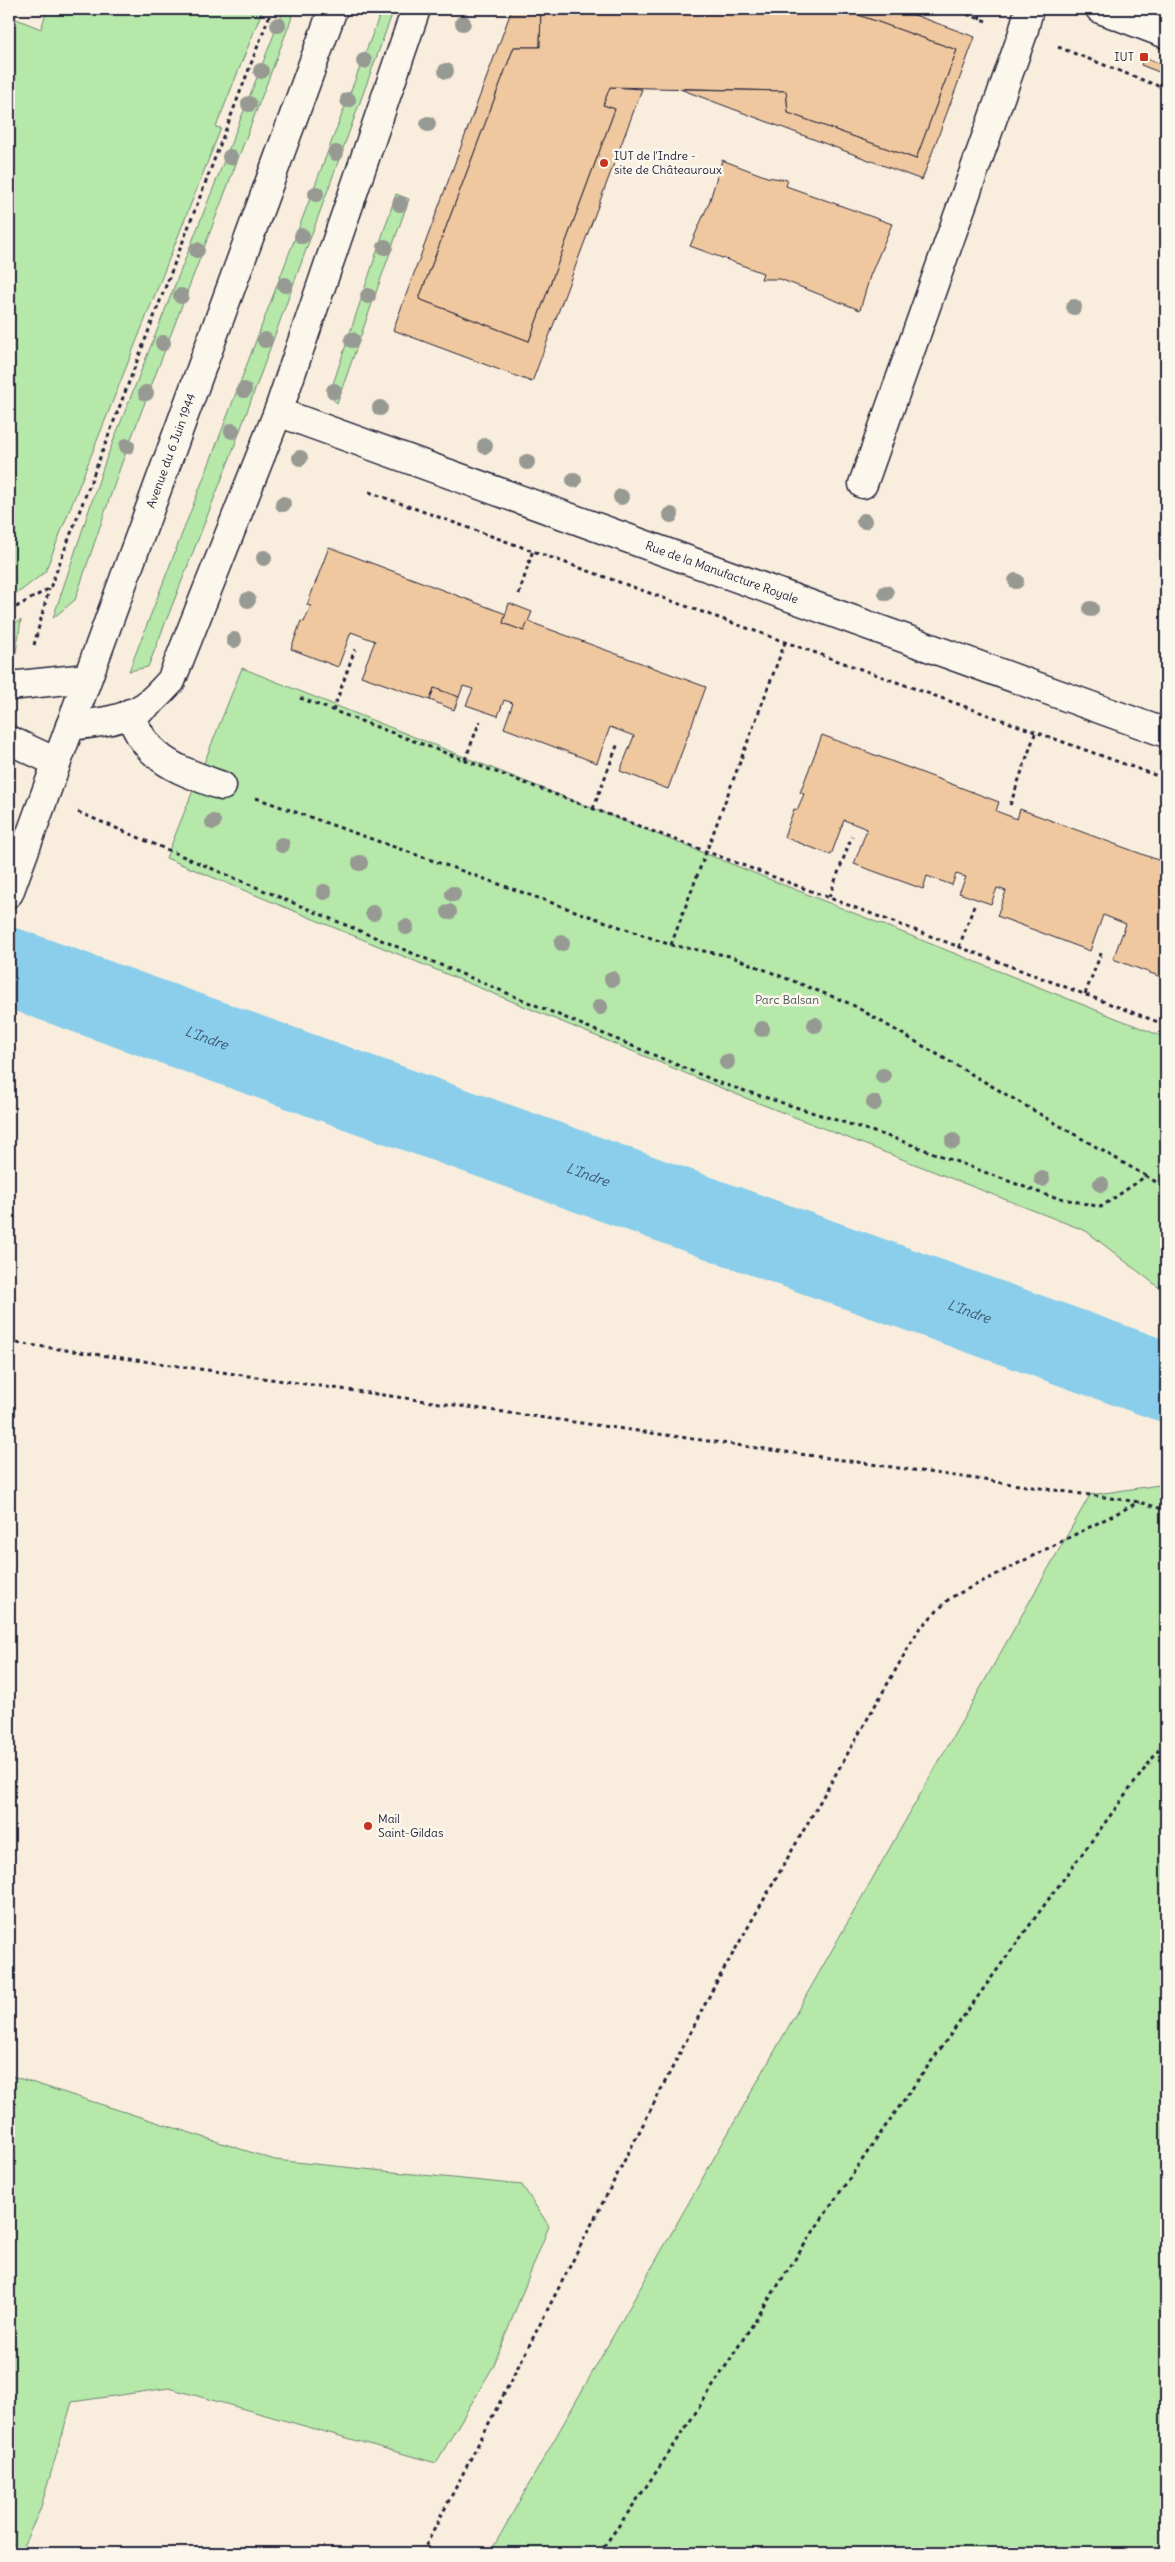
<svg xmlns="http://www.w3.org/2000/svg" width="1175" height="2562" font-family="Delius,sans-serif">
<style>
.green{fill:#b5e8a9;stroke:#6c8572}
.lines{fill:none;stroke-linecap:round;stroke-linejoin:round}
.river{stroke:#8aceeb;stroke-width:79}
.building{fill:#f0c89f;stroke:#22223b}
.minor-casing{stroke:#22223b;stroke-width:31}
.major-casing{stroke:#22223b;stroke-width:31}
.path{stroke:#22223b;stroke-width:3;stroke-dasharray:4 4;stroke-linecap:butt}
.minor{stroke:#fbf7ec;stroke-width:28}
.major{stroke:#fbf7ec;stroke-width:28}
.tree{fill:#979993}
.poi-dot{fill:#c8321e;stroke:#fbf7ec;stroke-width:2}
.labels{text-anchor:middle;stroke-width:5;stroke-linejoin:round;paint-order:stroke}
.poi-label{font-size:12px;fill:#22223b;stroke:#fbf7ec;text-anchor:start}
.street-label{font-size:12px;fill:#22223b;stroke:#fbf7ec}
.park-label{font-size:12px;fill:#475456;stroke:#fbf7ec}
.water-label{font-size:14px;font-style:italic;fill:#415670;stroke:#fbf7ec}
</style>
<rect width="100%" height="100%" fill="#f9eedd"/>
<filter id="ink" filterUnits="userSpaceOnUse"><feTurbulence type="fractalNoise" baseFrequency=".02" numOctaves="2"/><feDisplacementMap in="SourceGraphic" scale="10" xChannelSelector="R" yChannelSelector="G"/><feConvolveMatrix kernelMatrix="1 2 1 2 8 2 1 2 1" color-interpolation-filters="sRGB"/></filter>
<g filter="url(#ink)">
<g class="green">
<path d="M47,9h216l-47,118 5,1 -176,444 -23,18 -13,7v-581l32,13z"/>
<path d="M284,9h9l-2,11 -170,445 -46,135 -22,18 52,-156z"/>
<path d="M382,9h12l-164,449 -82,209 -19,4 85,-220z"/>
<path d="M396,194l13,5 -72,204 -8,-7z"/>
<path d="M21,620l-7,45 -5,2v-41z"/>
<path d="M242,668l924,370v255l-80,-62 -343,-134 -577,-239z"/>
<path d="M1166,1484v1069h-676l600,-1058z"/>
<path d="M9,2075l266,85 247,25 27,41 -56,141 -57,96 -267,-75 -97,14 -32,108 -20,43h-11z"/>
</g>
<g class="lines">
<path class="river" id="s1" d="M9,967l1157,415"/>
</g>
<g class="building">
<path d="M512,9h29l-1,38h-26l-95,252 110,42 86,-232 -12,-4 7,-18 32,2 -110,293 -139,-52z"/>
<path d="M541,9h208l43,5v-5h50l115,41 -41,109 -128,-46 -2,-22 -176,-4 -7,18 12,4 -86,232 -110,-42 95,-252h26z"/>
<path d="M749,9h43v5l-43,-4z"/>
<path d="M842,9h56l77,28 -53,143 -242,-91 106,2 2,22 128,46 41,-109z"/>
<path d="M1144,57l22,9 -2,8 -23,-9z"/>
<path d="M722,160l45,17 21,3 -2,6 106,38 -22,52 -10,34 -80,-31h-19l2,-6 -73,-27 19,-43z"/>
<path d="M329,547l177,67 -3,9 21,8 3,-10 179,66 -38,102 -48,-18 14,-35 -24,-9 -13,36 -93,-35 9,-25 -9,-3 -6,16 -32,-11 7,-16 -10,-3 -4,11 -25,-9 -4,12 -69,-24 14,-35 -24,-9 -13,35 -47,-18 10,-28 3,1 7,-16 -4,-1z"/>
<path d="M509,603l23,9 -8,19 -21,-8z"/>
<path d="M434,688l25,9 -5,13 -24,-10z"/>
<path d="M822,735l177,67 -3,9 21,8 3,-10 146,54v99l-5,15 -48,-18 13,-35 -23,-9 -13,36 -93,-35 9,-25 -9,-3 -6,16 -32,-11 7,-16 -10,-3 -4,11 -25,-9 -4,13 -69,-25 13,-35 -23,-9 -13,35 -47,-18 10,-28 3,1 7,-16 -4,-1z"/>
</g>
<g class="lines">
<defs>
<g id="minor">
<path id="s2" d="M278,412l888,321"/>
<path d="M863,484l160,-451 6,-24"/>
<path d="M9,686l78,-8"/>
<path d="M130,713c16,48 49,57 92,73"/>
<path d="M70,726c26,-3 53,-5 75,-20 10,-7 18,-17 26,-25l107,-269 138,-403"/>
<path d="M9,740l47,22"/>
</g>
<g id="major">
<path d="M1100,9l66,25"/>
<path id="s3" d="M9,893l324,-884"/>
</g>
</defs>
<use href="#minor" class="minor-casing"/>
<use href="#major" class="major-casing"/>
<g class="path">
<path d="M952,9l37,13"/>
<path d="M979,19l3,-10"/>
<path d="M1058,47l108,42"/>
<path d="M369,492l797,287"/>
<path d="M519,594l14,-44"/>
<path d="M9,611l41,-23 222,-579"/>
<path d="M34,645l15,-56"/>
<path d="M300,698l866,327"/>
<path d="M333,711l22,-62"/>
<path d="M465,760l15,-39"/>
<path d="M256,798l415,147 59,11 121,48 295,172"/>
<path d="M1010,805l26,-74"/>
<path d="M593,809l25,-66"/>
<path d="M78,812l642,271 176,56 150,56 55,12 45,-31 20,12"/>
<path d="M829,897l23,-61"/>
<path d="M671,945l115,-305"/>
<path d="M959,947l15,-41"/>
<path d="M1085,994l17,-43"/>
<path d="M9,1342l1130,160 27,8"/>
<path d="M422,2553l294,-570 203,-354 31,-31 189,-96"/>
<path d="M599,2553c78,-106 145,-218 218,-327 112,-166 231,-326 349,-486"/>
</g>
<use href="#minor" class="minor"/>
<use href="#major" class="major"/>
</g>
<g class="tree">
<circle cx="463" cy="23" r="8"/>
<circle cx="278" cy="25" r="8"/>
<circle cx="364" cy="61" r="8"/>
<circle cx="261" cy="71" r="8"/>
<circle cx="446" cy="71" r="8"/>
<circle cx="348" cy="100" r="8"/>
<circle cx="249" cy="104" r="8"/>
<circle cx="428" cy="124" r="8"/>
<circle cx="336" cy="153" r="8"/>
<circle cx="230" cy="157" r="8"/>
<circle cx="316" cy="194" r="8"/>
<circle cx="400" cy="204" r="8"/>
<circle cx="302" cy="236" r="8"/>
<circle cx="385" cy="247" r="8"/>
<circle cx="197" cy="250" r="8"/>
<circle cx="285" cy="285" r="8"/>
<circle cx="181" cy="296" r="8"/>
<circle cx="368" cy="296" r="8"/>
<circle cx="1074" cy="307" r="8"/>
<circle cx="265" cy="340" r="8"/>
<circle cx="352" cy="340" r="8"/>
<circle cx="163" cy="343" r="8"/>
<circle cx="244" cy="390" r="8"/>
<circle cx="334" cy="391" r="8"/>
<circle cx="146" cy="393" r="8"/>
<circle cx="380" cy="408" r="8"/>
<circle cx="232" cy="431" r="8"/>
<circle cx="127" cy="446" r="8"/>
<circle cx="485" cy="446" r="8"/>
<circle cx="300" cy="458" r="8"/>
<circle cx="527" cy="462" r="8"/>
<circle cx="574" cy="480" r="8"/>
<circle cx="621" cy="497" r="8"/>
<circle cx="283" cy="504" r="8"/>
<circle cx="671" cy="515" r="8"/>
<circle cx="864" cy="521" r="8"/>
<circle cx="264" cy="558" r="8"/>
<circle cx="1016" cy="581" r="8"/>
<circle cx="886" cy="593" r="8"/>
<circle cx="248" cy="600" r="8"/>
<circle cx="1091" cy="609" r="8"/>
<circle cx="234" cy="640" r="8"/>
<circle cx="213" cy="822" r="8"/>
<circle cx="282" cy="845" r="8"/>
<circle cx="360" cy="863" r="8"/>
<circle cx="324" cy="892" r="8"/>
<circle cx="453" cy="894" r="8"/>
<circle cx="449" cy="912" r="8"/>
<circle cx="373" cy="913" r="8"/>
<circle cx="406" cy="927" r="8"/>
<circle cx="562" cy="943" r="8"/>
<circle cx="612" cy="979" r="8"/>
<circle cx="600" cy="1007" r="8"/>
<circle cx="815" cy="1025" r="8"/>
<circle cx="762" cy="1029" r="8"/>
<circle cx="727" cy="1062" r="8"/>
<circle cx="883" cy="1076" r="8"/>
<circle cx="874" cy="1103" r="8"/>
<circle cx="953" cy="1141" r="8"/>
<circle cx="1042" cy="1179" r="8"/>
<circle cx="1101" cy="1184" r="8"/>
</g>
</g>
<g class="poi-dot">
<rect x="1139" y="52" width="10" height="10" rx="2.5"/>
<circle cx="604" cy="163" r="5"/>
<circle cx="368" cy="1826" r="5"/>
</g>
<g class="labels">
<g class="poi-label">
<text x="1134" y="61" text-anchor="end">IUT</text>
<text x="614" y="160">IUT de l'Indre -<tspan x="614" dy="14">site de Châteauroux</tspan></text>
<text x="378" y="1823">Mail<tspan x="378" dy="14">Saint-Gildas</tspan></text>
</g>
<g class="street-label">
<text dy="4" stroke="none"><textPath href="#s3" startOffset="471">Avenue du 6 Juin 1944</textPath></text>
<text dy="4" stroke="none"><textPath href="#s2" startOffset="472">Rue de la Manufacture Royale</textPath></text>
</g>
<g class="park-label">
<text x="787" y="1004">Parc Balsan</text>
</g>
<g class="water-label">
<text dy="5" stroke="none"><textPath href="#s1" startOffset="210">L'Indre</textPath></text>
<text dy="5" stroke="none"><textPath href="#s1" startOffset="615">L'Indre</textPath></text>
<text dy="5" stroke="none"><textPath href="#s1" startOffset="1020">L'Indre</textPath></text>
</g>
</g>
<rect width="1175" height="2562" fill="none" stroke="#fbf7ec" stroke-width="30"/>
<rect x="15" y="15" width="1145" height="2532" fill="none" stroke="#22223b" stroke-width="2" filter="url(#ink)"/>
</svg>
